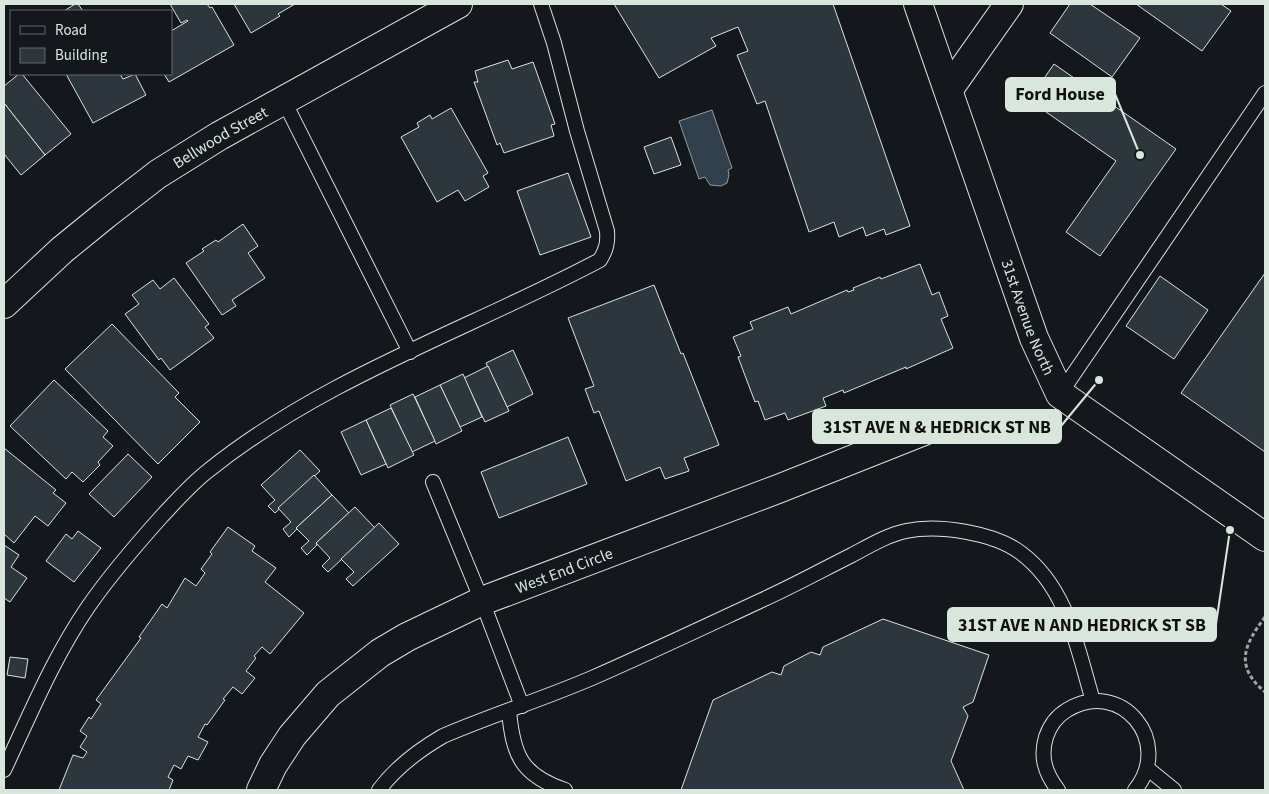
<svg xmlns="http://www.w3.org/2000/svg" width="1269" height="794" font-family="'Source Sans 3',sans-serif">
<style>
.water{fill:#2f3f4d;stroke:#939e99}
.building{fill:#2c363c;stroke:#d8e6dc}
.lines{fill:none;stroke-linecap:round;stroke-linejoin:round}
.service-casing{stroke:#d8e6dc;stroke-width:16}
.minor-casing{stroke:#d8e6dc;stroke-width:30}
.secondary-casing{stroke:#d8e6dc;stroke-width:30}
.path{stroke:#9da8a2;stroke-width:3;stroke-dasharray:4 2.5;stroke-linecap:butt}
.service{stroke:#14181c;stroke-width:14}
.minor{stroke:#14181c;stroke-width:28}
.secondary{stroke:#14181c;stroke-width:28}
.labels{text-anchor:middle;stroke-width:4;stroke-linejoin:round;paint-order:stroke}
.street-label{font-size:16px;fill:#d8e6dc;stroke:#14181c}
.leader{fill:none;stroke:#d8e6dc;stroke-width:2}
.callout-dot{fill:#d8e6dc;stroke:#14181c;stroke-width:2}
.callout{fill:#d8e6dc;stroke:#d8e6dc;stroke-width:2}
.callout-label{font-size:18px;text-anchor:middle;font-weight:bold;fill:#111}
</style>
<rect width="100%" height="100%" fill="#14181c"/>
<path class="water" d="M712,110l20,58 -4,2 1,5 -2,8 -6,3 -11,-1 -5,-8 -6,2 -20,-58z"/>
<g class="building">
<path d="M75,4h3l5,7h-19z"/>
<path d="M170,4h37l3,4 2,-1 22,38 -65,37 -5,-8h7v-43l17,-10 -1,-1 -6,3z"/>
<path d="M234,4h61l-17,10 2,2 -29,17z"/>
<path d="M614,4h219l77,222 -24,9 -2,-6 -18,7 -3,-9 -24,10 -5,-15 -25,10 -44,-131 -8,3 -20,-49 11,-4 -10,-24 -27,11 5,8 -57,32z"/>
<path d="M1070,4h20l50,34 -28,39 -62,-44z"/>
<path d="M1136,4h85l10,7 -29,40z"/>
<path d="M508,60l4,9 21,-7 22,62 -4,1 3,11 -50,17 -4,-10 -3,2 -23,-63h4l-3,-11z"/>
<path d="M1054,64l122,85 -76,107 -34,-24 50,-71 -87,-61z"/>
<path d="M19,74h3l49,60 -26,21 -41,-52v-17z"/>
<path d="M66,74h54l3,5 12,-5 11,21 -53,28z"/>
<path d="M4,103l41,52 -24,20 -17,-21z"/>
<path d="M451,108l37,65 -5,3 6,11 -24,14 -7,-11 -21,12 -36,-65 18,-10 -2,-4 13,-8 2,4z"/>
<path d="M671,137l10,28 -27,9 -10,-27z"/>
<path d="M568,173l23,64 -51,18 -23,-64z"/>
<path d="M243,224l15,22 -10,7 17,25 -33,22 4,6 -14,9 -36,-52 18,-12 -2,-2 14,-9 2,2z"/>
<path d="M920,264l12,31 7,-3 9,24 -7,3 12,29 -47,21v-2l-62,26 -1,-3 -20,8 3,8 -38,14 -3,-7 -20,7 -7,-19 -3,1 -17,-45 3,-1 -8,-19 20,-8 -3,-7 38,-15 3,7 56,-24 1,2 6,-2 -1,-2 27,-11 1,2z"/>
<path d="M1265,273v179l-84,-59z"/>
<path d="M1160,276l48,34 -34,49 -48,-33z"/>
<path d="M174,278l35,46 -4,3 9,11 -44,32 -9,-12 -2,2 -34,-46 14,-10 -7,-9 21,-15 7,9z"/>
<path d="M654,285l27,69 2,-1 36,92 -35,13 5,13 -24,8 -5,-12 -34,14 -27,-70 -5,2 -9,-24 9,-3 -26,-68z"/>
<path d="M112,324l67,69 -4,4 25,25 -42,42 -93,-95z"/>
<path d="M513,350l20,44 -26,13 -21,-44z"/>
<path d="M488,366l21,45 -24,11 -21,-44z"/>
<path d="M463,374l19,43 -22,10 -20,-42z"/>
<path d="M54,380l54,51 -5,6 10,9 -15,16 2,3 -17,17 -11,-10 -6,7 -56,-53z"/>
<path d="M440,385l22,46 -26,13 -21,-47z"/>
<path d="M413,394l22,47 -23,11 -22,-47z"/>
<path d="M391,408l23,47 -26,13 -22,-48z"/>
<path d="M366,420l20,44 -25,11 -20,-43z"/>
<path d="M568,437l19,47 -88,34 -18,-46z"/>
<path d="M4,448l52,42 -3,3 13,10 -18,23 -13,-10 -21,27 -10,-9z"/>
<path d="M300,450l20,21 -45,42 -7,-7 7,-6 -14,-15z"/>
<path d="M128,454l24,23 -38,40 -25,-23z"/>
<path d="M314,475l18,20 -36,33 1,1 -8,8 -6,-8 8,-7 -13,-14z"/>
<path d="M332,495l17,18 -33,30 1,2 -10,10 -6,-7 8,-7 -13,-13z"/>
<path d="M355,507l20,21 -47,44 -6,-6 8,-8 -14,-15z"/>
<path d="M379,523l20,21 -46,42 -7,-7 8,-7 -13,-13z"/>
<path d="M228,527l27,19 -3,5 24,17 -11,14 39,31 -34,41 -8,-7 -8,9 2,2 -10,13 9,7 -13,16 -9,-7 -10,12 2,1 -18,25 -2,-1 -7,13 10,5 -10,18 -10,-4 -7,13 -7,-4 -6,12 5,3 -4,10h-110l14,-35 10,3 4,-6 -7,-5 7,-11 -7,-5 9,-14 2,2 10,-15 -5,-4 45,-62 -2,-1 23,-33 5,4 18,-30 11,8 9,-13 -4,-4 11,-15 -2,-2z"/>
<path d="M78,531l23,17 -27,34 -28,-21 20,-27 6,5z"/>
<path d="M4,545l15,10 -8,12 16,11 -17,24 -6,-4z"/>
<path d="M883,619l106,36 -16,47 -10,5 5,9 -17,45 13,29h-283l32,-90 59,-28 9,3 3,-9 27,-14 9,3 3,-8z"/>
<path d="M10,657l18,2 -3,19 -18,-3z"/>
</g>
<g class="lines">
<defs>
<g id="service">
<path d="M284,101l126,251"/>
<path d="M1060,394l205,-301"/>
<path d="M433,482l49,119 40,105"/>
<path d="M509,711c4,44 12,64 56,79"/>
<path d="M1147,768l27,22"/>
<path d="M4,770c26,-55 49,-112 84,-163 22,-32 48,-62 74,-91 15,-16 30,-33 47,-46 116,-93 261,-141 391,-210 6,-10 8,-17 7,-29l-30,-100 -23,-88 -13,-39"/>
<path d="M379,790c17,-23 40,-40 64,-54 49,-21 100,-37 149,-58 57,-25 114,-52 170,-78 31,-14 60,-30 90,-45 17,-9 35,-20 54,-24 33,-7 89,2 115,22 47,35 56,95 72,148"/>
<path d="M1058,790c-13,-17 -18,-33 -12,-53 4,-12 11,-21 21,-27 54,-33 107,32 68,80"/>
</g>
<g id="minor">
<path d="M949,89l60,-85"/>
<path id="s1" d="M4,304l58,-54 43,-35 53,-41 61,-38 239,-132"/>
<path id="s2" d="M261,790l12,-25 19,-29 36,-42 52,-41 27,-16 75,-36 296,-112 146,-58"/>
</g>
<g id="secondary">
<path id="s3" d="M918,4l116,334 26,56 205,143"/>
</g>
</defs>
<use href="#service" class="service-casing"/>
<use href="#minor" class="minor-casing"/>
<use href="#secondary" class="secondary-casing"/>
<path class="path" d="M1265,617c-21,28 -31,49 0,75"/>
<use href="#service" class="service"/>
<use href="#minor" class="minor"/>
<use href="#secondary" class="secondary"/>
</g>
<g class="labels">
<g class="street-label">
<text dy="6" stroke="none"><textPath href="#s1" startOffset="274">Bellwood Street</textPath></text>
<text dy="6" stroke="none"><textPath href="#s3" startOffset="332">31st Avenue North</textPath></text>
<text dy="6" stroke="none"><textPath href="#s2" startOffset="386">West End Circle</textPath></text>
</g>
</g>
<path class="leader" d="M1140 155L1115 94M1099 380L1061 426M1230 530L1216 624"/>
<g class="callout-dot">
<circle cx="1140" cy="155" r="5"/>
<circle cx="1099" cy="380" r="5"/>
<circle cx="1230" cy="530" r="5"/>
</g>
<g class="callout">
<rect x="1006" y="78" width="109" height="33" rx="5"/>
<rect x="813" y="410" width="248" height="33" rx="5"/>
<rect x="948" y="608" width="268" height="33" rx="5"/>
</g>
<g class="callout-label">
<text x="1060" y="100">Ford House</text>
<text x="937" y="433">31ST AVE N &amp; HEDRICK ST NB</text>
<text x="1082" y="631">31ST AVE N AND HEDRICK ST SB</text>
</g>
<rect width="1269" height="794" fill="none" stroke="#d8e6dc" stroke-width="10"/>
<rect x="10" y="10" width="162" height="65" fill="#14181c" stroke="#626a69"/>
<rect x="20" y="26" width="25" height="8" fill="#14181c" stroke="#626a69"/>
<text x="55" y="35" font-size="15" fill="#d8e6dc">Road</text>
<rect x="20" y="48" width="25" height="15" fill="#2c363c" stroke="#626a69"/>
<text x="55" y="60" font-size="15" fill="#d8e6dc">Building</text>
</svg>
